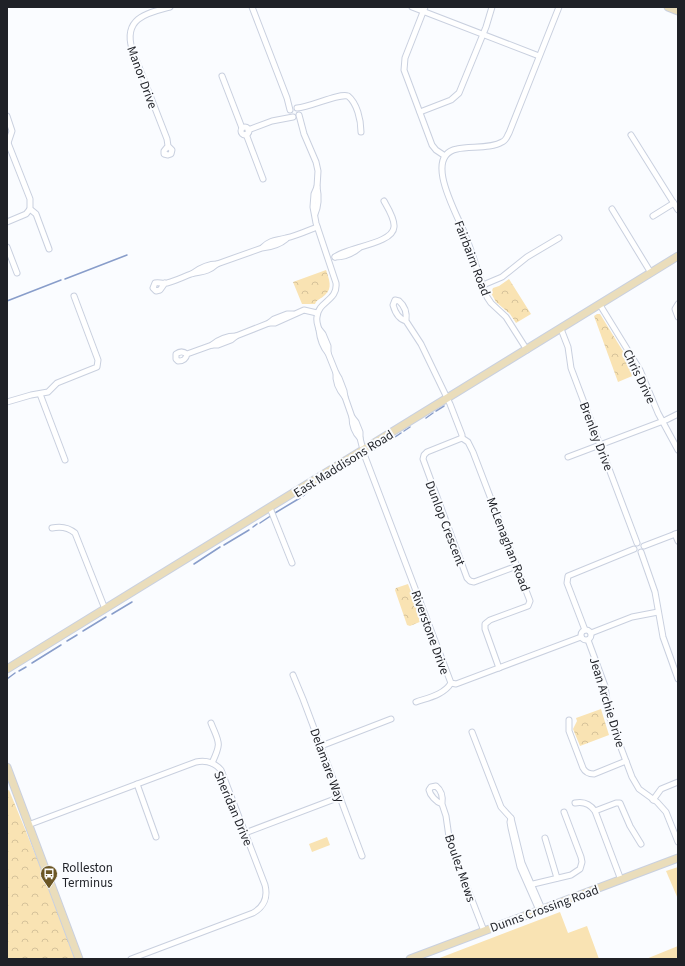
<svg xmlns="http://www.w3.org/2000/svg" width="685" height="966" font-family="'Source Sans 3',sans-serif">
<style>
.grass{fill:#f9e3b3}
.park{fill:url(#park-crowns)}
.lines{fill:none;stroke-linecap:round;stroke-linejoin:round}
.stream{stroke:#889dca;stroke-width:1.5}
.street-casing{stroke:#c9d0df;stroke-width:7}
.secondary-casing{stroke:#c9d0df;stroke-width:9}
.street{stroke:#fff;stroke-width:5}
.secondary{stroke:#eaddbb;stroke-width:7}
.labels{text-anchor:middle;stroke-width:4;stroke-linejoin:round;paint-order:stroke}
.street-label{font-size:13px;fill:#1f2127;stroke:#fafcff}
.poi-label{font-size:13px;fill:#1f2127;stroke:#fafcff;text-anchor:start}
</style>
<defs>
<pattern id="park-crowns" width="20" height="18" patternUnits="userSpaceOnUse"><rect width="20" height="18" fill="#f9e3b3"/><path d="M2 6a3 3 0 1 1 6 0M12 15a3 3 0 1 1 6 0" fill="none" stroke="#d5c29a"/></pattern>
</defs>
<rect width="100%" height="100%" fill="#fafcff"/>
<g class="grass">
<path d="M327,837l3,8 -18,7 -3,-8z"/>
<path d="M678,867v32l-12,-28z"/>
<path d="M560,912l8,21 19,-7 12,33h-162z"/>
<path d="M678,946v13h-32z"/>
</g>
<g class="park">
<path d="M326,270c3,9 7,18 -1,25 -4,4 -8,4 -10,9h-13l-9,-22z"/>
<path d="M509,279l22,35 -15,9 -6,-9 -14,-12 -5,-9 2,-5 6,-2z"/>
<path d="M597,314h3l37,60 -19,8 -24,-66z"/>
<path d="M408,584l14,37 -12,5 -3,-1 -12,-35 1,-2z"/>
<path d="M601,709l8,26 -29,11 -7,-17 4,-8 -1,-3z"/>
<path d="M9,790l38,93 28,76h-68v-168z"/>
</g>
<g class="lines">
<g class="stream">
<path d="M65,279l62,-24"/>
<path d="M7,301l54,-21"/>
<path d="M436,411l8,-5"/>
<path d="M426,418l7,-5"/>
<path d="M404,431l6,-4"/>
<path d="M395,437l6,-4"/>
<path d="M386,442l6,-3"/>
<path d="M372,451l8,-5"/>
<path d="M303,496l7,-6"/>
<path d="M275,513l25,-15"/>
<path d="M260,523l12,-8"/>
<path d="M253,527l4,-3"/>
<path d="M224,545l25,-15"/>
<path d="M194,564l26,-17"/>
<path d="M112,614l20,-12"/>
<path d="M83,631l23,-14"/>
<path d="M67,641l10,-6"/>
<path d="M32,663l29,-18"/>
<path d="M19,671l7,-4"/>
<path d="M7,679l8,-6"/>
</g>
<defs>
<g id="street">
<path d="M252,7l35,91 3,12"/>
<path d="M412,7l127,49"/>
<path d="M425,7l-20,51 -1,12 28,75 4,5 9,6"/>
<path d="M222,76l20,52"/>
<path d="M297,108c14,-1 41,-15 51,-12 9,7 13,24 13,36"/>
<path d="M420,112l31,-12 8,-7 27,-66 6,-20"/>
<path d="M299,115l5,19 12,28 2,9 -1,16 -3,7 -1,13 3,16 20,60c2,18 -18,18 -19,34 -1,5 1,8 2,13 1,9 3,16 9,23"/>
<path d="M7,116l5,15 -4,12"/>
<circle cx="245" cy="131" r="4"/>
<path d="M248,130l24,-9 21,-4"/>
<path d="M246,134l17,45"/>
<path d="M631,135l47,75"/>
<path d="M8,143l22,56v10l6,5 13,35"/>
<path d="M168,146l-4,5v3l4,1 3,-1 1,-4 -4,-4 -1,-7 -35,-90c-9,-31 15,-36 38,-42"/>
<path d="M612,209l39,64"/>
<path d="M315,214c4,-9 4,-17 2,-27"/>
<path d="M653,216l21,-13"/>
<path d="M7,222l19,-8 4,-5"/>
<path d="M7,247l10,26"/>
<path d="M263,247c9,-8 13,-6 23,-9 10,-2 21,-7 31,-11"/>
<path d="M335,257c12,-10 58,-13 59,-30 1,-8 -6,-19 -10,-26"/>
<path d="M335,257c8,0 17,-3 24,-9"/>
<path d="M193,273c7,-5 15,-9 24,-9"/>
<path d="M165,283l-5,7 -4,1 -3,-3 2,-5c4,-1 7,1 12,0 8,-2 16,-6 24,-9 10,-3 16,-1 26,-10l45,-16c9,-1 17,-3 24,-9"/>
<path d="M483,285l19,-8 25,-20 32,-19"/>
<path d="M678,304l-3,5 3,8"/>
<path d="M600,305l40,65 18,43 20,37"/>
<path d="M406,321c1,-8 -1,-15 -7,-20l-4,-1 -2,5c2,7 5,14 13,16l15,23 29,60 12,31v3"/>
<path d="M269,323h6l29,-13 13,3"/>
<path d="M319,329l4,5 5,12v7l8,20 3,5 5,13 1,6 7,20 4,5 4,10v6l4,16 87,229 5,1 125,-47"/>
<path d="M561,329l7,18 3,21 66,175"/>
<path d="M212,345c7,-6 15,-9 24,-9"/>
<path d="M527,350l-21,-33 -15,-14 -4,-6c-8,-20 -13,-40 -21,-60 -6,-18 -45,-81 -9,-88 13,-3 34,0 45,-7 4,-1 5,-6 7,-9l50,-126"/>
<path d="M187,354c-1,5 -3,7 -9,7l-2,-2v-5c4,-3 7,-3 11,0l25,-9h6l13,-5 5,-4 33,-13 5,-4 13,-5h6"/>
<path d="M336,373c-1,9 3,17 9,24"/>
<path d="M40,394l25,66"/>
<path d="M7,402l24,-7 17,-3 9,-9 40,-16 1,-7 -24,-64"/>
<path d="M352,417c0,8 2,15 8,21"/>
<path d="M462,438l6,4 5,10 57,149 -2,5 -38,14 -5,4v5l14,39"/>
<path d="M462,438l-35,14 -3,3 -1,4 44,119 3,3 4,1 43,-16"/>
<path d="M568,457l98,-37 12,-6"/>
<path d="M270,508l22,55"/>
<path d="M52,528c9,-2 16,-1 23,5l30,76"/>
<path d="M675,534l3,7"/>
<path d="M644,546l34,-13"/>
<path d="M641,552l14,40 8,45 15,42"/>
<circle cx="586" cy="635" r="5"/>
<path d="M585,630l-18,-47 1,-7 66,-27"/>
<path d="M591,633l41,-16 26,-5"/>
<path d="M588,640l17,46 4,30 23,61 7,12 18,13 9,10 12,30"/>
<path d="M293,675l10,24 59,157"/>
<path d="M416,702c11,-4 28,-7 35,-19"/>
<path d="M569,720v11l14,37c2,4 6,6 11,6l32,-13"/>
<path d="M211,723c8,20 11,19 1,40"/>
<path d="M472,732l29,75 10,11"/>
<path d="M321,746l70,-27"/>
<path d="M137,784l19,53"/>
<path d="M653,800l8,-11 17,-7"/>
<path d="M575,803c9,-2 15,1 20,8l26,69"/>
<path d="M442,804c1,-7 -1,-14 -6,-18l-5,1 -2,3c1,5 7,12 13,14l4,12 3,21 4,14 31,80"/>
<path d="M595,811l21,-8h4l10,23 11,18"/>
<path d="M28,825l168,-63c10,-2 18,0 25,8l44,115c3,12 -1,22 -12,28l-122,46"/>
<path d="M245,833l95,-36"/>
<path d="M545,838l12,40"/>
<path d="M529,885l42,-10 9,-6 2,-7 -1,-5 -17,-45"/>
<path d="M539,910l-19,-43 -9,-39 -1,-6 1,-4 11,45 20,46"/>
</g>
<g id="secondary">
<path d="M668,7l10,4"/>
<path d="M7,669l671,-413"/>
<path d="M7,767l72,192"/>
<path d="M410,959l268,-101"/>
</g>
</defs>
<use href="#street" class="street-casing"/>
<use href="#secondary" class="secondary-casing"/>
<use href="#street" class="street"/>
<use href="#secondary" class="secondary"/>
</g>
<defs>
<symbol id="bus-pin" viewBox="-11 -11 22 30"><path d="M0 17L-7.5 6A9.5 9.5 0 1 1 7.5 6Z" fill="#6b5625" stroke="#fafcff"/><path d="M-5-6H5V4H4V6H2V4H-2V6H-4V4H-5ZM-3.5-4V0h7V-4ZM-3.5 1.2v1.5H-2V1.2ZM2 1.2v1.5H3.5V1.2Z" fill="#fff"/></symbol>
</defs>
<g fill-rule="evenodd">
<use href="#bus-pin" x="39" y="864" width="20" height="27"/>
</g>
<g class="labels">
<g class="street-label">
<text transform="translate(143 77) rotate(70)" y="5">Manor Drive</text>
<text transform="translate(473 258) rotate(69)" y="5">Fairbairn Road</text>
<text transform="translate(640 376) rotate(64)" y="5">Chris Drive</text>
<text transform="translate(597 436) rotate(69)" y="5">Brenley Drive</text>
<text transform="translate(343 463) rotate(-32)" y="5">East Maddisons Road</text>
<text transform="translate(446 523) rotate(69)" y="5">Dunlop Crescent</text>
<text transform="translate(509 544) rotate(69)" y="5">McLenaghan Road</text>
<text transform="translate(431 632) rotate(70)" y="5">Riverstone Drive</text>
<text transform="translate(608 702) rotate(73)" y="5">Jean Archie Drive</text>
<text transform="translate(328 765) rotate(70)" y="5">Delamare Way</text>
<text transform="translate(234 808) rotate(67)" y="5">Sheridan Drive</text>
<text transform="translate(461 868) rotate(71)" y="5">Boulez Mews</text>
<text transform="translate(544 908) rotate(-20)" y="5">Dunns Crossing Road</text>
</g>
<g class="poi-label">
<text x="62" y="872">Rolleston<tspan x="62" dy="15">Terminus</tspan></text>
</g>
</g>
<rect width="685" height="966" fill="none" stroke="#1f2127" stroke-width="16"/>
</svg>
